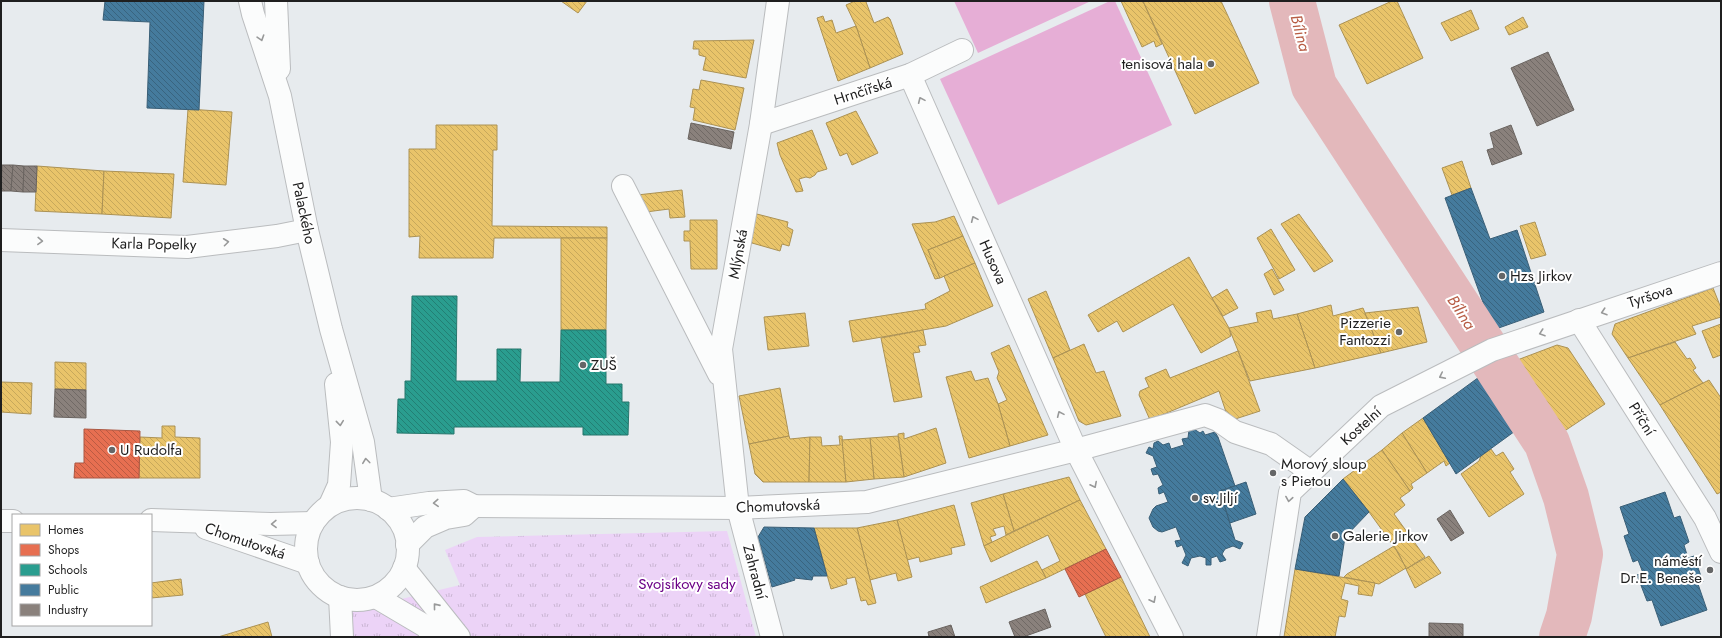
<svg xmlns="http://www.w3.org/2000/svg" width="1722" height="638" font-family="Jost,sans-serif">
<style>
.park{fill:url(#park-tufts)}
.pitch{fill:#e6aed6}
.homes{fill:url(#homes-back-hatch);stroke:#ac9254}
.shops{fill:url(#shops-back-hatch);stroke:#ab5742}
.schools{fill:url(#schools-back-hatch);stroke:#27776d}
.public{fill:url(#public-back-hatch);stroke:#3a5f77}
.industry{fill:url(#industry-back-hatch);stroke:#6a6460}
.lines{fill:none;stroke-linecap:round;stroke-linejoin:round}
.river{stroke:#e3b8bb;stroke-width:46}
.minor-casing{stroke:#babcbe;stroke-width:24}
.minor{stroke:#fbfcfc;stroke-width:22}
.oneway{stroke:#989999}
.poi-dot{fill:#656667;stroke:#fff;stroke-width:1.5}
.labels{text-anchor:middle;stroke-width:4;stroke-linejoin:round;paint-order:stroke}
.poi-label{font-size:15px;fill:#1f1f1f;stroke:#fff;text-anchor:start}
.street-label{font-size:15px;fill:#1f1f1f;stroke:#fff}
.park-label{font-size:15px;fill:#6c0387;stroke:#fff}
.water-label{font-size:16px;font-style:italic;fill:#b75c44;stroke:#fff}
</style>
<defs>
<pattern id="park-tufts" width="24" height="20" patternUnits="userSpaceOnUse"><rect width="24" height="20" fill="#ecd3f7"/><path d="M3 7l-1-3M5 7V3M7 7l1-3M15 17l-1-3M17 17v-4M19 17l1-3" fill="none" stroke="#cab5d3"/></pattern>
<pattern id="homes-back-hatch" width="6" height="6" patternUnits="userSpaceOnUse"><rect width="6" height="6" fill="#e9c46a"/><path d="M-1 5l2 2M0 0l6 6M5-1l2 2" fill="none" stroke="#c7a85b"/></pattern>
<pattern id="shops-back-hatch" width="6" height="6" patternUnits="userSpaceOnUse"><rect width="6" height="6" fill="#e76f51"/><path d="M-1 5l2 2M0 0l6 6M5-1l2 2" fill="none" stroke="#bb5b43"/></pattern>
<pattern id="schools-back-hatch" width="6" height="6" patternUnits="userSpaceOnUse"><rect width="6" height="6" fill="#2a9d8f"/><path d="M-1 5l2 2M0 0l6 6M5-1l2 2" fill="none" stroke="#237f74"/></pattern>
<pattern id="public-back-hatch" width="6" height="6" patternUnits="userSpaceOnUse"><rect width="6" height="6" fill="#457b9d"/><path d="M-1 5l2 2M0 0l6 6M5-1l2 2" fill="none" stroke="#39647f"/></pattern>
<pattern id="industry-back-hatch" width="6" height="6" patternUnits="userSpaceOnUse"><rect width="6" height="6" fill="#8a817c"/><path d="M-1 5l2 2M0 0l6 6M5-1l2 2" fill="none" stroke="#706965"/></pattern>
</defs>
<rect width="100%" height="100%" fill="#e7ebee"/>
<path class="park" d="M727,531l29,106h-407l-2,-25 113,-27 -15,-35 32,-13z"/>
<g class="pitch">
<path d="M954,1h137l-113,52z"/>
<path d="M1110,1h5l57,124 -174,80 -58,-126z"/>
</g>
<g class="homes">
<path d="M561,1h26l-9,12z"/>
<path d="M855,1h13l-2,1 8,21 14,-6 2,2 13,35 -33,14 -14,-42 -10,-21z"/>
<path d="M1121,1h22l19,43 -6,3 -2,-6 -12,6z"/>
<path d="M1143,1h78l38,82 -64,31z"/>
<path d="M1392,1h5l26,57 -56,26 -28,-59z"/>
<path d="M1471,10l8,19 -28,12 -10,-18z"/>
<path d="M823,16l2,6 7,-2 4,13 20,-7 14,42 -32,13 -21,-63z"/>
<path d="M1523,17l5,10 -19,8 -4,-8z"/>
<path d="M754,40l-8,38 -43,-8 3,-13 -7,-2v-6h-6l1,-8z"/>
<path d="M701,80l43,8 -9,42 -42,-10 2,-12 -5,-1 3,-18 6,1z"/>
<path d="M188,109l44,3 -6,73 -43,-3z"/>
<path d="M856,111l22,42 -26,12 -5,-12 -7,3 -14,-33z"/>
<path d="M436,125h61v25h-4l-1,76 115,1v11h-113l-1,20h-74l1,-22 -11,1v-88h27z"/>
<path d="M812,130l15,39 -10,3 -2,3 -5,3 -4,-1 -7,2 4,12 -7,1 -16,-37 -3,-12z"/>
<path d="M1462,161l9,27 -19,7 -10,-27z"/>
<path d="M37,166l67,5 -2,43 -67,-3z"/>
<path d="M104,171l70,3 -3,44 -69,-4z"/>
<path d="M682,190l3,27 -15,1 -1,-9 -23,3 -9,-17z"/>
<path d="M749,212l39,10 -1,5 6,3 -4,16 -7,-2 -2,7 -35,-10z"/>
<path d="M1299,214l34,47 -19,11 -33,-48z"/>
<path d="M954,216l9,20 -35,14 12,28 -5,1 -23,-55 23,-2z"/>
<path d="M690,220h27v49h-26l-1,-28h-6v-10h6z"/>
<path d="M1535,222l11,33 -15,4 -11,-33z"/>
<path d="M1271,229l24,41 -16,9 -22,-41z"/>
<path d="M963,236l12,27 -35,15 -12,-28z"/>
<path d="M561,238h46l-1,92h-45z"/>
<path d="M1189,257l40,71 2,8 -30,17 -28,-49 -50,28 -6,-11 -19,11 -10,-17z"/>
<path d="M975,263l18,43 -47,20 -93,16 -4,-21 77,-12 -1,-5 25,-13 -6,-15z"/>
<path d="M1272,269l12,21 -10,5 -10,-21z"/>
<path d="M1713,288l8,20v9l-29,9 4,8 -68,24 -16,-24 3,-10z"/>
<path d="M1227,289l11,19 -15,8 -11,-18z"/>
<path d="M1046,291l24,59 -17,8 -25,-59z"/>
<path d="M1331,305l2,11 30,-8 18,45 -66,15 -18,-54z"/>
<path d="M1418,307l9,35 -46,11 -16,-40z"/>
<path d="M1271,310l2,9 24,-5 18,54 -65,13 -21,-53 29,-6 -2,-9z"/>
<path d="M805,313l4,33 -41,4 -4,-33z"/>
<path d="M1721,324v31l-8,3 -11,-27z"/>
<path d="M923,330l3,15 -8,1 2,6 -7,1 9,44 -28,5 -13,-64z"/>
<path d="M1675,342l12,17 3,-1 6,10 -3,2 10,13 -43,22 -32,-47z"/>
<path d="M1084,344l12,29 8,-2 17,45 -35,9 -7,-4 -26,-63z"/>
<path d="M1009,345l39,90 -38,11 -12,-42 9,-4 -10,-22 2,-6 -8,-19z"/>
<path d="M1557,345l11,3 37,56 -45,30 -48,-72z"/>
<path d="M1238,351l22,60 -31,10 -10,-30 -69,29 -11,-25 1,-4 9,-4 -4,-9 21,-9 4,9z"/>
<path d="M55,362l31,1v27l-31,-1z"/>
<path d="M971,371l4,10 13,-3 10,26 12,42 -41,12 -23,-81z"/>
<path d="M1709,380l12,18v94l-4,2 -57,-89z"/>
<path d="M1,382l31,1 -1,31 -30,-2z"/>
<path d="M780,388l9,48 -40,8 -10,-48z"/>
<path d="M1423,418l27,45 -4,3 -2,-5 -17,12 -25,-40z"/>
<path d="M162,426h13v11l25,1v40h-61l1,-41 22,1z"/>
<path d="M936,428l10,35 -42,14 -6,-43 6,-1v6z"/>
<path d="M1402,433l25,40 -16,11 2,4 -3,3 -28,-41z"/>
<path d="M789,436l1,3 20,-2 -1,45h-46l-8,-8 -6,-30z"/>
<path d="M839,436h3l4,46h-37l1,-45h11l1,9 18,-1z"/>
<path d="M898,436l6,41 -30,2 -4,-41z"/>
<path d="M870,438l4,41 -28,3 -4,-42z"/>
<path d="M1491,449l5,7 7,-4 11,17 -4,3 14,22 -35,23 -28,-43 18,-13 2,-5z"/>
<path d="M1382,450l28,41 -10,7 5,7 -11,9 31,43 -19,12 -8,-17 -29,-40 -26,-33z"/>
<path d="M1069,477l11,23 -66,31 -11,-37z"/>
<path d="M1003,494l11,37 -8,4 -2,-9 -11,3 3,6 -6,2 2,5 -8,4 -13,-43z"/>
<path d="M1080,500l26,49 -60,29 -4,-8 18,-9 -12,-26 -57,27 -7,-16z"/>
<path d="M954,505l11,40 -14,3 1,6 -32,8 -1,-5 -12,3 -10,-40z"/>
<path d="M897,520l15,57 -14,4 -2,-8 -26,7 -13,-52z"/>
<path d="M814,528h43l19,75 -8,2 -2,-5 -5,1 -6,-24 -9,2 1,5 -16,5z"/>
<path d="M1394,546l12,22 -27,16 -35,-7 3,-3z"/>
<path d="M1429,556l12,17 -26,15 -9,-19z"/>
<path d="M1037,561l9,17 -60,25 -6,-16z"/>
<path d="M1295,569l80,14 -3,13 -14,-2 1,-8 -14,-3 -4,16 7,2 -3,16 -6,-1 -4,21h-51z"/>
<path d="M1121,577l29,60h-44l-21,-43z"/>
<path d="M181,579l2,16 -32,3v-15z"/>
<path d="M268,622l4,15h-54z"/>
</g>
<g class="shops">
<path d="M84,429l56,2 -1,47h-65l1,-15h9z"/>
<path d="M1106,549l15,28 -42,20 -14,-28z"/>
</g>
<path class="schools" d="M412,296h45l-1,85h41v-32h24l-1,33h40l1,-52h45v54h16v18h7l-1,33h-45v-8h-129v7l-57,-1 1,-34h7v-18h6z"/>
<g class="public">
<path d="M105,1h99l-5,109 -52,-2 3,-86 -47,-2z"/>
<path d="M1471,188l19,51 27,-9 27,82 -51,18 -48,-132z"/>
<path d="M1486,372l36,54 -66,48 -33,-56z"/>
<path d="M1194,429l6,4 3,-2 2,4 10,-3 3,5 17,49 -15,5 15,49 8,3 -3,6 -7,-3 -8,3 -3,5 4,6 -6,2 -3,-6 -6,2v7h-5v-7l-6,-2 -9,2 -3,8 -6,-3 4,-8 -4,-10 -5,2 -2,-6 6,-1 -5,-13 -14,5 -4,-1 -5,-4 -4,-9 4,-9 3,-3 12,-4 -4,-10 -5,2 -1,-6 5,-3 -5,-11 -5,1 -2,-6 6,-2 -4,-11 -7,-3 3,-6 4,2 1,-6 4,-2 5,4 6,-2 2,6 13,-4 -2,-6 6,-1 1,-8z"/>
<path d="M1343,479l26,33 -24,25 -6,39 -44,-7 10,-52z"/>
<path d="M1246,482l10,32 -26,9 -10,-32z"/>
<path d="M1665,492l9,26 6,-2 7,20 2,6 -5,3 4,13 6,-2 9,26 -5,2 9,26 -46,16 -9,-26 -5,1 -10,-26 6,-2 -5,-13 -5,2 -9,-26 5,-2 -9,-27z"/>
<path d="M764,527l50,1 13,48h-14l-1,4 -18,-2 1,2 -23,7 -14,-50z"/>
</g>
<g class="industry">
<path d="M1548,52l26,58 -37,16 -26,-58z"/>
<path d="M691,123l43,9 -3,17 -43,-10z"/>
<path d="M1511,125l11,29 -30,11 -5,-15 7,-2 -4,-15z"/>
<path d="M2,165h11l-2,26h-10z"/>
<path d="M13,165l11,1 -1,26 -12,-1z"/>
<path d="M24,166h13l-1,26h-13z"/>
<path d="M55,389l31,1v28l-32,-1z"/>
<path d="M1450,510l14,23 -13,8 -14,-22z"/>
<path d="M1045,609l6,18 -28,10h-8l-6,-15z"/>
<path d="M1429,623l34,1v13h-34z"/>
<path d="M951,625l4,12h-26l-1,-5z"/>
</g>
<g class="lines">
<path class="river" d="M1292,1l22,85 233,357 19,54 14,57 -11,62 -7,21"/>
<defs>
<g id="minor">
<path d="M250,1l3,13 27,82 27,134 24,99 32,113 8,58"/>
<path d="M276,1l3,68"/>
<path d="M910,75l166,375 96,187"/>
<path d="M761,124l149,-49 52,-25"/>
<path d="M623,186l96,188"/>
<path d="M1,240l186,7 90,-11 30,-6"/>
<path d="M1579,320l126,198 16,34"/>
<circle cx="357" cy="549" r="51"/>
<path d="M330,505l9,-20 3,-43 -6,-58"/>
<path d="M388,509l41,-6 35,-2 10,5 264,2 129,-6 209,-52 129,-35 13,5 17,12 36,12 40,28"/>
<path d="M151,520l120,4 42,-1"/>
<path d="M1,521h12"/>
<path d="M206,528l102,35"/>
<path d="M407,545l18,-18 21,-9 18,-3 10,-9"/>
<path d="M404,568l55,69"/>
<path d="M340,597l2,40"/>
<path d="M376,597l49,29 11,11"/>
<path d="M772,637l-34,-129 -17,-159 40,-225 17,-123"/>
<path d="M1268,637l22,-145 91,-86 111,-56 229,-77"/>
</g>
</defs>
<use href="#minor" class="minor-casing"/>
<use href="#minor" class="minor"/>
</g>
<defs><path id="oneway-chevron" d="M-2-3.5L2.5 0L-2 3.5" fill="none" stroke-width="1.6" stroke-linecap="round" stroke-linejoin="round"/></defs>
<g class="oneway">
<use href="#oneway-chevron" transform="translate(261 38) rotate(72)"/>
<use href="#oneway-chevron" transform="translate(921 100) rotate(-114)"/>
<use href="#oneway-chevron" transform="translate(974 219) rotate(-114)"/>
<use href="#oneway-chevron" transform="translate(40 241) rotate(2)"/>
<use href="#oneway-chevron" transform="translate(226 242) rotate(-7)"/>
<use href="#oneway-chevron" transform="translate(1604 312) rotate(162)"/>
<use href="#oneway-chevron" transform="translate(1542 333) rotate(161)"/>
<use href="#oneway-chevron" transform="translate(1442 376) rotate(154)"/>
<use href="#oneway-chevron" transform="translate(1060 414) rotate(-114)"/>
<use href="#oneway-chevron" transform="translate(340 423) rotate(84)"/>
<use href="#oneway-chevron" transform="translate(366 461) rotate(-97)"/>
<use href="#oneway-chevron" transform="translate(1094 485) rotate(63)"/>
<use href="#oneway-chevron" transform="translate(1289 499) rotate(99)"/>
<use href="#oneway-chevron" transform="translate(436 503) rotate(177)"/>
<use href="#oneway-chevron" transform="translate(274 524) rotate(179)"/>
<use href="#oneway-chevron" transform="translate(1153 600) rotate(63)"/>
<use href="#oneway-chevron" transform="translate(436 606) rotate(-129)"/>
</g>
<g class="poi-dot">
<circle cx="1211" cy="64" r="4"/>
<circle cx="1502" cy="276" r="4"/>
<circle cx="1399" cy="332" r="4"/>
<circle cx="583" cy="365" r="4"/>
<circle cx="112" cy="450" r="4"/>
<circle cx="1273" cy="473" r="4"/>
<circle cx="1195" cy="498" r="4"/>
<circle cx="1335" cy="536" r="4"/>
<circle cx="1710" cy="570" r="4"/>
</g>
<g class="labels">
<g class="poi-label">
<text x="1203" y="69" text-anchor="end">tenisová hala</text>
<text x="1510" y="281">Hzs Jirkov</text>
<text x="1391" y="328" text-anchor="end">Pizzerie<tspan x="1391" dy="17">Fantozzi</tspan></text>
<text x="591" y="370">ZUŠ</text>
<text x="120" y="455">U Rudolfa</text>
<text x="1281" y="469">Morový sloup<tspan x="1281" dy="17">s Pietou</tspan></text>
<text x="1203" y="503">sv.Jiljí</text>
<text x="1343" y="541">Galerie Jirkov</text>
<text x="1702" y="566" text-anchor="end">náměstí<tspan x="1702" dy="17">Dr.E. Beneše</tspan></text>
</g>
<g class="street-label">
<text transform="translate(863 91) rotate(-18)" y="5">Hrnčířská</text>
<text transform="translate(304 213) rotate(78)" y="5">Palackého</text>
<text transform="translate(154 244) rotate(1)" y="5">Karla Popelky</text>
<text transform="translate(738 254) rotate(-80)" y="5">Mlýnská</text>
<text transform="translate(993 262) rotate(66)" y="5">Husova</text>
<text transform="translate(1650 296) rotate(-18)" y="5">Tyršova</text>
<text transform="translate(1642 419) rotate(58)" y="5">Příční</text>
<text transform="translate(1361 426) rotate(-42)" y="5">Kostelní</text>
<text transform="translate(778 506) rotate(-2)" y="5">Chomutovská</text>
<text transform="translate(245 541) rotate(19)" y="5">Chomutovská</text>
<text transform="translate(755 572) rotate(75)" y="5">Zahradní</text>
</g>
<g class="park-label">
<text x="687" y="589">Svojsíkovy sady</text>
</g>
<g class="water-label">
<text transform="translate(1301 33) rotate(75)" y="6">Bílina</text>
<text transform="translate(1462 312) rotate(57)" y="6">Bílina</text>
</g>
</g>
<rect width="1722" height="638" fill="none" stroke="#1f1f1f" stroke-width="4"/>
<rect x="12" y="514" width="140" height="112" fill="#ffffff" stroke="#a5a5a5"/>
<rect x="20" y="524" width="20" height="12" fill="#e9c46a" stroke="#a5a5a5"/>
<text x="48" y="534" font-size="12" fill="#1f1f1f">Homes</text>
<rect x="20" y="544" width="20" height="12" fill="#e76f51" stroke="#a5a5a5"/>
<text x="48" y="554" font-size="12" fill="#1f1f1f">Shops</text>
<rect x="20" y="564" width="20" height="12" fill="#2a9d8f" stroke="#a5a5a5"/>
<text x="48" y="574" font-size="12" fill="#1f1f1f">Schools</text>
<rect x="20" y="584" width="20" height="12" fill="#457b9d" stroke="#a5a5a5"/>
<text x="48" y="594" font-size="12" fill="#1f1f1f">Public</text>
<rect x="20" y="604" width="20" height="12" fill="#8a817c" stroke="#a5a5a5"/>
<text x="48" y="614" font-size="12" fill="#1f1f1f">Industry</text>
</svg>
